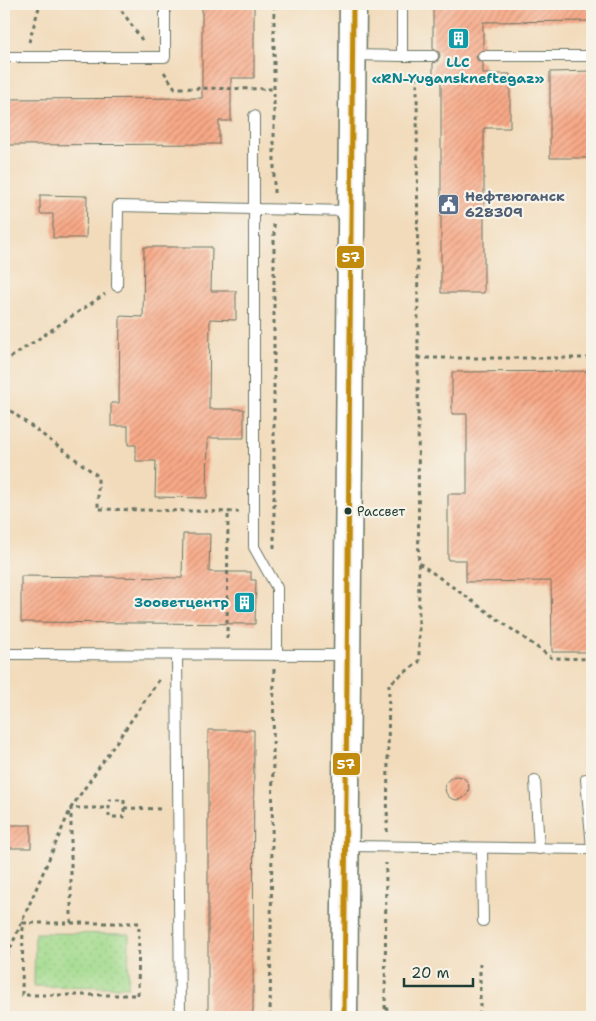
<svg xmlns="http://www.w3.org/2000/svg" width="596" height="1021" font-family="'Shantell Sans',sans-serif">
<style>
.grass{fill:url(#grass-dots);stroke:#608c60}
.building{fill:url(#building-hatch)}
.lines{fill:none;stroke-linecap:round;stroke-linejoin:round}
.lane-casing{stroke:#697463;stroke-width:12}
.secondary-casing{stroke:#697463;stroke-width:29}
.path{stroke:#697463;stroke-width:3;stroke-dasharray:4 4;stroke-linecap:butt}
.lane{stroke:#fff;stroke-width:10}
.secondary{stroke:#fff;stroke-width:26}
.bus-1-casing{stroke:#f7f3e8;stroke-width:9}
.bus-1{stroke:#c18c0d;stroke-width:5}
.bus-dot{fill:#1f3d34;stroke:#f7f3e8;stroke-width:2}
.labels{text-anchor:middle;stroke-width:4.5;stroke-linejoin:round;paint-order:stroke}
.bus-label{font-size:13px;fill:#1f3d34;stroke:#f7f3e8;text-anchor:start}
.culture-label{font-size:14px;font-weight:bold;fill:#0d838f;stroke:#f7f3e8}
.service-label{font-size:14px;font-weight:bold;fill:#4e5e75;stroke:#f7f3e8;text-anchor:start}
.line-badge{stroke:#f7f3e8;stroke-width:2}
.badge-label{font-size:14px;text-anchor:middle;font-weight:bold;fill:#fff}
</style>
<defs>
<pattern id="grass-dots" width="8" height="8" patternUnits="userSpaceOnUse" patternTransform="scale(1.25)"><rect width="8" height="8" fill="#a1da8c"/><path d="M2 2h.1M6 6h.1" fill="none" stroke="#8abc79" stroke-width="1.8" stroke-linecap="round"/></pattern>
<pattern id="building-hatch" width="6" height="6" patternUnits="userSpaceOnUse" patternTransform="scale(1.25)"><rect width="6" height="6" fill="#f9a987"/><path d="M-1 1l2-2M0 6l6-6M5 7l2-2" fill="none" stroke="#c98b6f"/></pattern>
</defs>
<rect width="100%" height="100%" fill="#f7f3e8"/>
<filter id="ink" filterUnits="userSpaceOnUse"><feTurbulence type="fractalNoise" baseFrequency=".02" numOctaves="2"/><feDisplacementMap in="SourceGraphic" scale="10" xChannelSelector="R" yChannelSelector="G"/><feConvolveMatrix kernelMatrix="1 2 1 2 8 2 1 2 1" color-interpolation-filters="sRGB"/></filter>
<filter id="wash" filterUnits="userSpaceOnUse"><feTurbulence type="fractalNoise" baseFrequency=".0096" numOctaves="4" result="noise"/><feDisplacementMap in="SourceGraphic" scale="20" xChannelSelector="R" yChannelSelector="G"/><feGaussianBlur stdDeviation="1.12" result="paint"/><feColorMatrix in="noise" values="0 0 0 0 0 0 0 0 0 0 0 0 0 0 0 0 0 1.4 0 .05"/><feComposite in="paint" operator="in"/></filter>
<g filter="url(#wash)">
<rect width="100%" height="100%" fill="#f2dbbb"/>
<path class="grass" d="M35,933l94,1 -1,53 -94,-1z"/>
<g id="blocks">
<g class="building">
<path d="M202,4h52v74h-23v43h-12v23l-215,1v-46l198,-1z"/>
<path d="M433,4h159v17l-109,1v27l-7,7 1,4 6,3v11h27v54h-26v165h-43v-218h-8v-12l4,-1 3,-6 -1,-4 -6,-3z"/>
<path d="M592,71v87h-42v-86z"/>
<path d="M40,195l47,1 -1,42h-33v-24h-13z"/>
<path d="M144,247h68l-1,44h25v29l-26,-1 -1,90h35v29h-36l-1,60 -52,-1 1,-36h-20v-16h-8v-19h-17v-23h8l1,-87 23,1z"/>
<path d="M592,371v281h-40l-1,-71 -85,1v-22h-18v-66h19v-80h-15v-42z"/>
<path d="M183,534h27l-1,38h42v8h5l-1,44 -234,-2v-46l161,2z"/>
<path d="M208,730h46l-1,287h-45z"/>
<circle cx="457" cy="788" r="12"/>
<rect x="4" y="825" width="27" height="23"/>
</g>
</g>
</g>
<g filter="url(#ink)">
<use href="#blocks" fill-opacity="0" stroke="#697463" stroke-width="1"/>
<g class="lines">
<defs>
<g id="lane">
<path d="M354,55l48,1v-52"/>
<path d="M402,56h31"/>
<path d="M483,56h109"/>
<path d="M4,57h161v-53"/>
<path d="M254,116v93l97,2"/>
<path d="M117,286l1,-80 136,3v338l23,41v67"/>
<path d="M4,654l343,1"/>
<path d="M177,655l3,362"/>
<path d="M586,779l6,69"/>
<path d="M535,780l4,69"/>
<path d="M346,846l246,3"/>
<path d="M482,848l1,73"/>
</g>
<path id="secondary" d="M344,1017l9,-1013"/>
</defs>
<use href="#lane" class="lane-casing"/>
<use href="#secondary" class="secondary-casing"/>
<g class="path">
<path d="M117,4l25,36"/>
<path d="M29,42l11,-38"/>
<path d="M164,72l11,16 99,1"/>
<path d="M274,193v-189"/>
<path d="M418,358h174"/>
<path d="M4,362l101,-68"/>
<path d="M4,406l94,70v33l141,3"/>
<path d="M274,548v-324"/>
<path d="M419,563l133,95 40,1"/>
<path d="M227,639l1,-127"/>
<path d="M124,808l39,1"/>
<path d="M387,832l2,-148 30,-22 -2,-591"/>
<path d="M23,923h116l-1,72h-116z"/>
<path d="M71,923v-115h38v-8h15v17h-15v-9"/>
<path d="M4,963l67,-155 88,-128"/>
<path d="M385,1007l10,10"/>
<path d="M480,1015v-51"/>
<path d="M270,1017l4,-348"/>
<path d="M385,1017l1,-154"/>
<path d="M478,1017l2,-2 112,2"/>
</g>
<use href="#lane" class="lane"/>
<use href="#secondary" class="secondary"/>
<defs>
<path id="bus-1" d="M344,1017l9,-1013"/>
</defs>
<use href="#bus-1" class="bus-1-casing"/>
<use href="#bus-1" class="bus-1"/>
</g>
</g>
<defs>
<symbol id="building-square" viewBox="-11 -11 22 22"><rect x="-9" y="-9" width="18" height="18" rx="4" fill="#0f9aa8" stroke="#f7f3e8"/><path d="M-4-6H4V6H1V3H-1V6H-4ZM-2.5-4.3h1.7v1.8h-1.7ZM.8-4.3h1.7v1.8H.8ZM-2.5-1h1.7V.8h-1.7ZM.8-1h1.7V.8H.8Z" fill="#fff"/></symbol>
<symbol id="civic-square" viewBox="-11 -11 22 22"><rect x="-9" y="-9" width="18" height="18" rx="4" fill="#5c6f8a" stroke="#f7f3e8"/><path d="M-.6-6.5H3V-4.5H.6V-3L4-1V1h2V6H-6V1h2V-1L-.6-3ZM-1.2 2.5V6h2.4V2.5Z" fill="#fff"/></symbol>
</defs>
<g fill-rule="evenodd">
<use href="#building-square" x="446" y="26" width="25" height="25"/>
<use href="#civic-square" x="436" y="192" width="25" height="25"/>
<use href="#building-square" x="232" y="590" width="25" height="25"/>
</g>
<circle class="bus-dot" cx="348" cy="511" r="4.5"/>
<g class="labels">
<g class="bus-label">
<text x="357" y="516">Рассвет</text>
</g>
<g class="culture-label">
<text x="458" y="67">LLC<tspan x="458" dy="16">«RN-Yuganskneftegaz»</tspan></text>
<text x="229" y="607" text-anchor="end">Зооветцентр</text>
</g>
<g class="service-label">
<text x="465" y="201">Нефтеюганск<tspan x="465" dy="16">628309</tspan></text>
</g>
</g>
<g class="line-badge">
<rect x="336" y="245" width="29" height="24" rx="5" fill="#c18c0d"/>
<rect x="332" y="752" width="29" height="24" rx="5" fill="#c18c0d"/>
</g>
<g class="badge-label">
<text x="351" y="262">57</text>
<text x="346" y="769">57</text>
</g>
<rect width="596" height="1021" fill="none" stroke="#f7f3e8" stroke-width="20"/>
<path d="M404 978v8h69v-8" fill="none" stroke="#1f3d34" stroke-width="2.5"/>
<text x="411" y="978" font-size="15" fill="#1f3d34" stroke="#f7f3e8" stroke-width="4" paint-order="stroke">20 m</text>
</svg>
